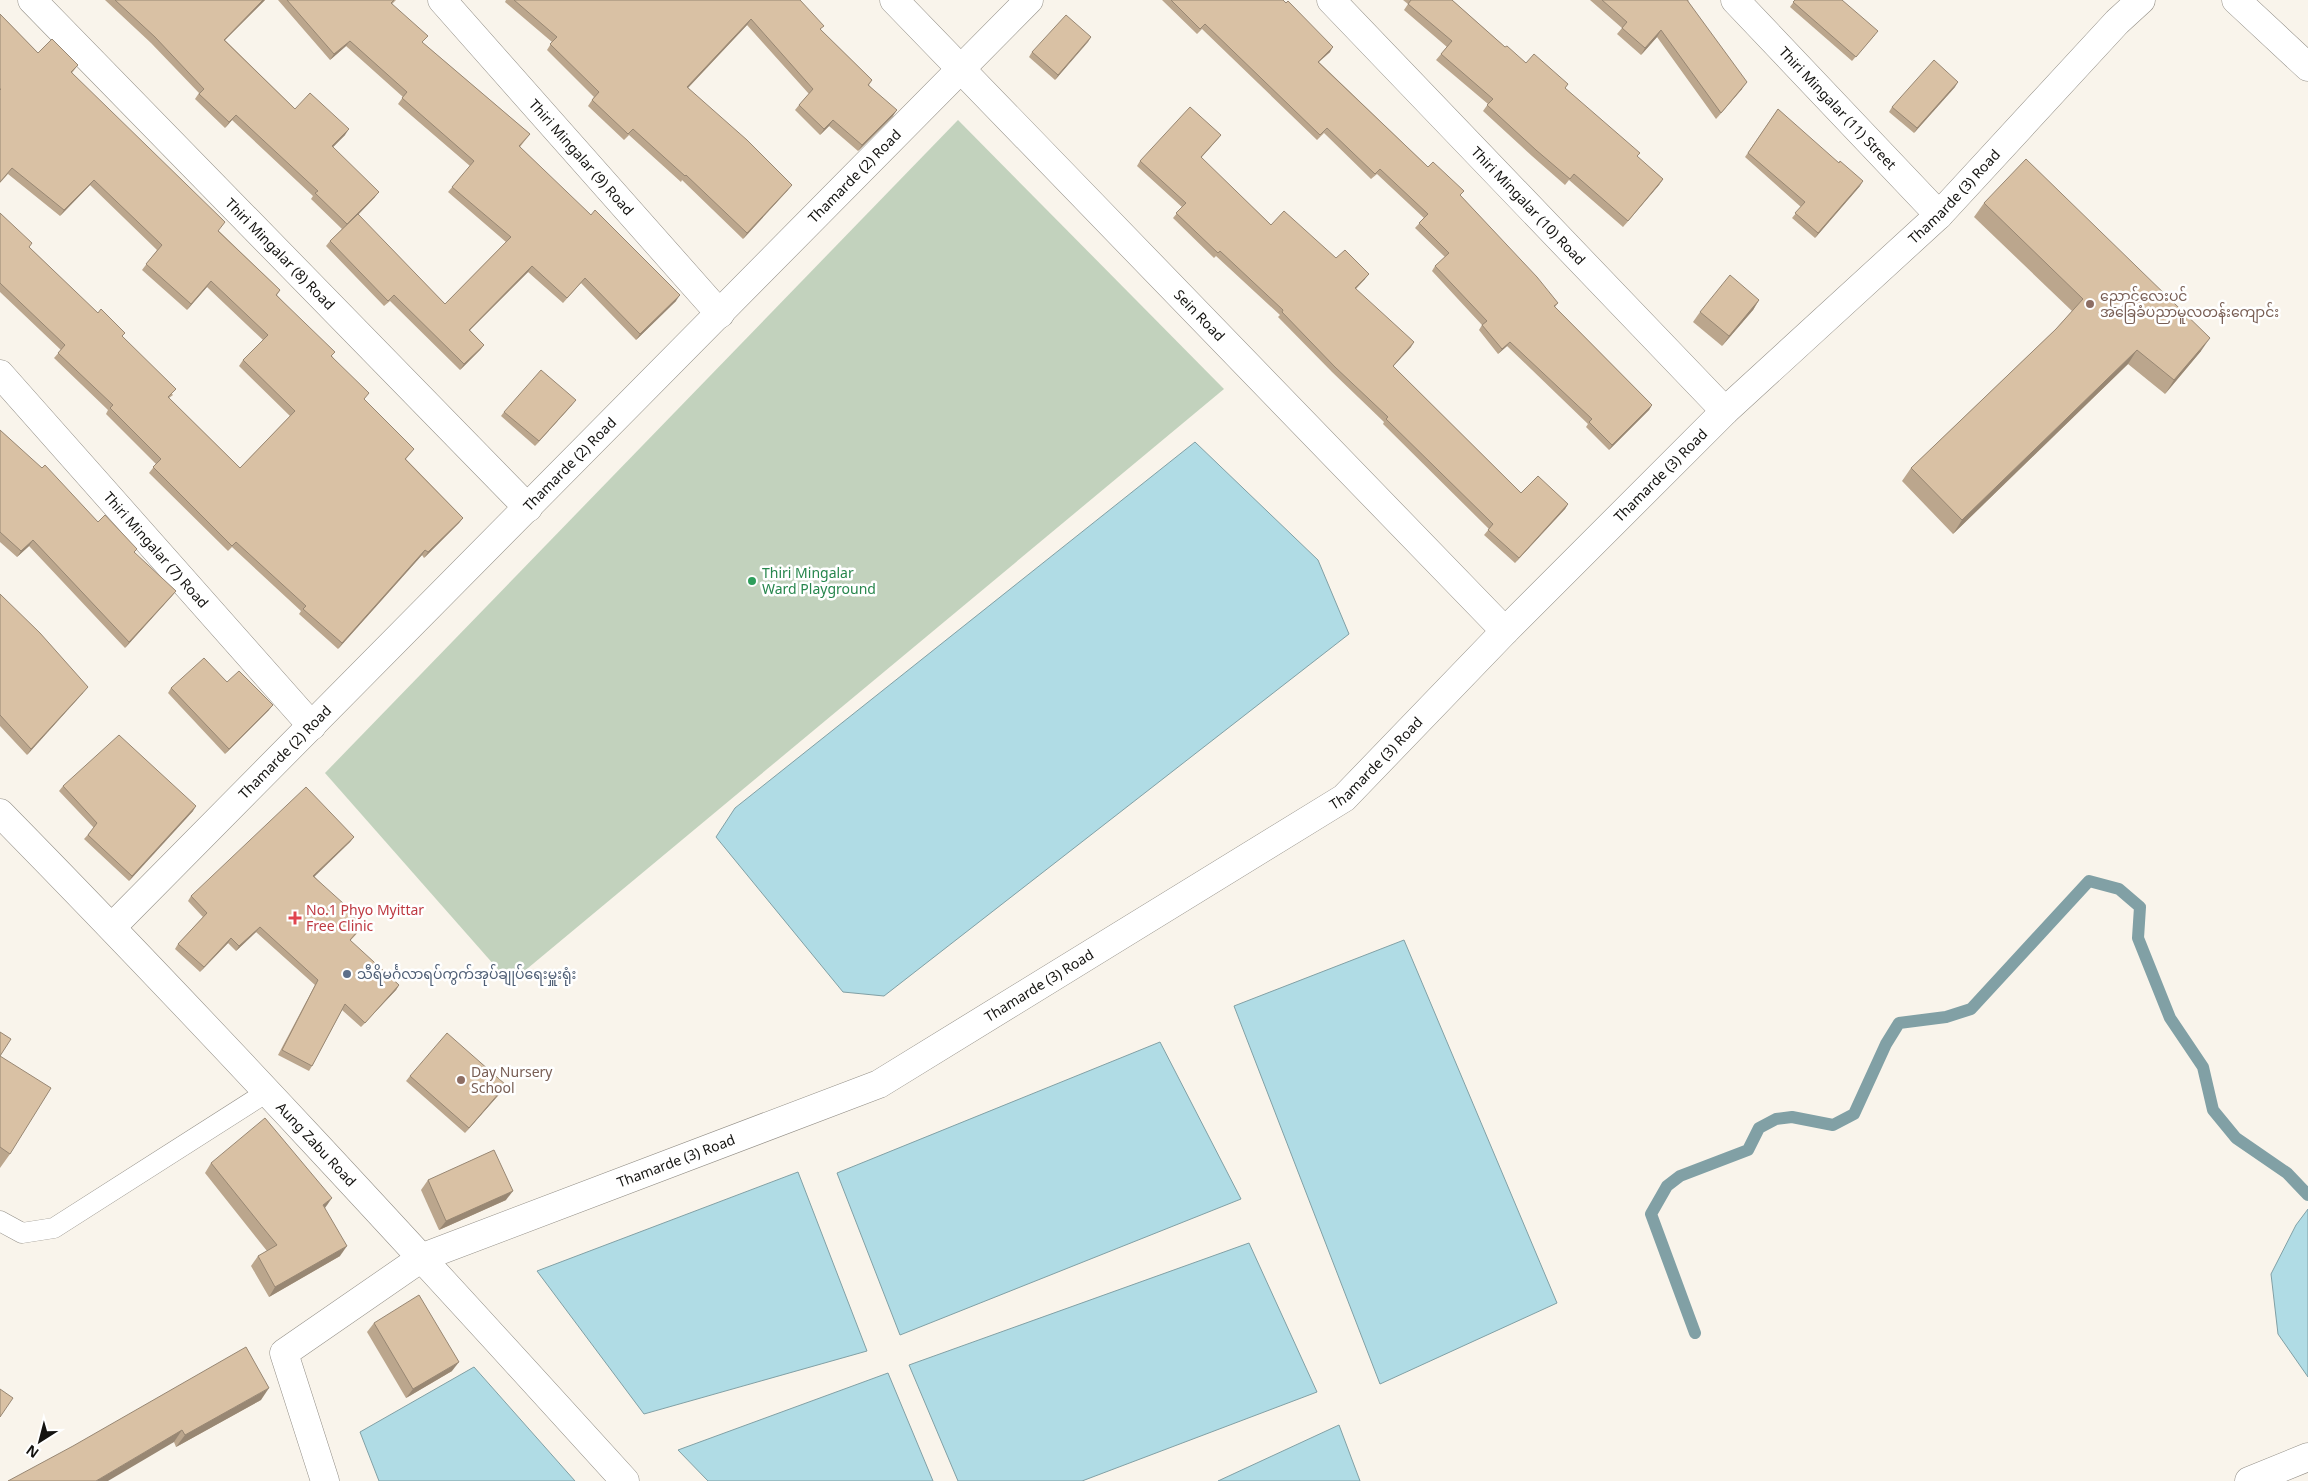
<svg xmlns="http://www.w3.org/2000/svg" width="2308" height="1481" font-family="'Noto Sans','Noto Sans Myanmar',sans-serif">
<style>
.green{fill:#c2d2bd}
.water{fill:#b0dce5;stroke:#81a0a5}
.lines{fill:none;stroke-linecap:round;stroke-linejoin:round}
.stream{stroke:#81a0a5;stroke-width:12}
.lane-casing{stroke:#938f87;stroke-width:21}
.street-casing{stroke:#938f87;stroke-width:29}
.secondary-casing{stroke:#938f87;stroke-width:29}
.lane{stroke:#fff;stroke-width:20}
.street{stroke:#fff;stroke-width:28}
.secondary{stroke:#fff;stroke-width:28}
.wall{fill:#bba68d}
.shaded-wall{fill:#988773}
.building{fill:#d9c1a4;stroke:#988773}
.education-dot{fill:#8d6e63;stroke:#fff;stroke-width:2}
.leisure-dot{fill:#2e9e5b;stroke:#fff;stroke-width:2}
.health-dot{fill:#e0444e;stroke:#fff;stroke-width:2}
.service-dot{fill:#5c6f8a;stroke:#fff;stroke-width:2}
.labels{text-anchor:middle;stroke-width:5;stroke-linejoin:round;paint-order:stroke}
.street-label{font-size:14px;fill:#141310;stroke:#fff}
.education-label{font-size:14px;fill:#785e54;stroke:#fff;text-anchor:start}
.leisure-label{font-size:14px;fill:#27864d;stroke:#fff;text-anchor:start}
.health-label{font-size:14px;fill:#be3a42;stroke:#fff;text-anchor:start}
.service-label{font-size:14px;fill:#4e5e75;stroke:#fff;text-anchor:start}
</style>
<rect width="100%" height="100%" fill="#f9f4eb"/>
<path class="green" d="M958,120l266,269 -714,594 -185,-210z"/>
<g class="water">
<path d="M1195,442l123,118 31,74 -465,362 -41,-4 -127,-155 19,-29z"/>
<path d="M1404,940l153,363 -177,81 -146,-378z"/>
<path d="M1160,1042l81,157 -341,136 -63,-162z"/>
<path d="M798,1172l69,179 -223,63 -107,-143z"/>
<path d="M2308,1209v168l-30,-43 -7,-60 25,-49z"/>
<path d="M1249,1243l68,149 -235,89h-124l-49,-116z"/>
<path d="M474,1367l101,114h-196l-19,-49z"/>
<path d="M888,1373l45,108h-225l-30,-31z"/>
<path d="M1339,1425l21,56h-142z"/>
</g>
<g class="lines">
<path class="stream" d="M1695,1333l-44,-119 16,-28 13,-10 68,-26 11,-22 17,-9 16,-2 41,8 21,-11 32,-70 13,-21 47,-6 25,-8 118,-128 30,8 21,18 -2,31 32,80 33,49 10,43 23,28 51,35 21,22"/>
<defs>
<path id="lane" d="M0,1221l22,12 32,-5 213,-136"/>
<g id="street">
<path id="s1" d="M32,0l496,508"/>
<path id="s2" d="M442,0l278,314"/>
<path id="s3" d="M894,0l611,631"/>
<path id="s4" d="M1331,0l394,411"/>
<path id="s5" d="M1735,0l204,215"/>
<path d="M2236,0l72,67"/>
<path id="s6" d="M0,374l312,352"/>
<path id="s7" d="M0,813c214,218 420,442 625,668"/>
<path id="s8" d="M112,927l917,-927"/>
<path id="s9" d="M325,1481l-41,-128 139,-96 456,-173 465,-286 161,-167 220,-220 214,-196 178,-193 24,-22"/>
</g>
<path id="secondary" d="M2249,1481l59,-24"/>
</defs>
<use href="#lane" class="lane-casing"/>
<use href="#street" class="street-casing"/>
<use href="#secondary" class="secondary-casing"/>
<use href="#lane" class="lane"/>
<use href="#street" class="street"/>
<use href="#secondary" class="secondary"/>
</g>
<g class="wall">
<path d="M105,0h160l-40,40 70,69 50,26 -12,12 42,50 -17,18 87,89 61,-62 -58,-50 22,-26 -72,-62 5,-7 -57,-51 -16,14 -52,-60h118l-4,4 31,39 107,91 -10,13 156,154 -40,39 -55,-57 -18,20 -35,-31 -58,58 14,15 -4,5 -20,20 -70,-69 -6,5 -58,-60 4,-5 12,-12 -31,-30 2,-3 -81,-76 -7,8 -30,-29 4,-6 -48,-50z"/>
<path d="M506,0h294l21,30 51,50 -3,5 24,31 -35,35 -29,-25 -9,9 -25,-25 4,-5 10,-11 -62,-69 -59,63 100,102 -45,49 -61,-59 -1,2 -52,-47 -5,5 -36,-34 6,-9 -47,-47 5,-8 -47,-40z"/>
<path d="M1162,0h121l47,52 -11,10 109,105 33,29 97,107 -3,4 97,98 -3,5 -40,40 -23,-23 2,-3 -81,-78 -9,8 -19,-24 3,-5 -50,-54 3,-5 10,-9 -30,-29 9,-10 -47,-44 -6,5 -47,-46 -7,7 -115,-111 -5,5z"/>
<path d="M1403,0h49l53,47 21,16 42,21 -3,4 72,69 26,22 -4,6 -36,42 -54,-47 -4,5 -33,-29 -49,-45 5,-7 -52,-44 11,-13 -43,-37 4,-6z"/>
<path d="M1590,0h99l-1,1 54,88 -26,30 -59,-82 -16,18 -24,-21 5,-6z"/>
<path d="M1795,0l80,35 -23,26 -62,-54z"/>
<path d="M0,14l38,39 40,12 -6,8 147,158 61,59 -3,5 55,61 32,43 50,50 -8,10 57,59 -4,5 -35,35 -2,-3 -84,94 -39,-35 2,-3 -69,-64 -4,4 -79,-78 7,-9 -50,-50 2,-4 -54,-52 7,-8 -61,-58v-79l29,34 93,90 51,58 -4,3 71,70 50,-52 -51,-50 4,-6 20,-20 -56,-53 -20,23 -45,-40 15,-20 -67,-65 -30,31 -52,-42 -8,9z"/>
<path d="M1091,37l-36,43 -26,-23 3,-5z"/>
<path d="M1955,87l-41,46 -25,-21 3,-5z"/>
<path d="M1778,109l82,77 -45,52 -23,-20 9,-11 -56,-50z"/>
<path d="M1221,135l-20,23 70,67 65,33 29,21 -9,10 55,58 -18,19 128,127 47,11 -3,5 -50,54 -31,-28 5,-6 -106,-105 1,-2 -52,-50 -54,-55 2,-2 -64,-59 -2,2 -41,-40 9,-11 -45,-41 3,-5z"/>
<path d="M1984,203l217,148 -36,43 -37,-30 -175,170 -51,-53 9,-13 145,-139 16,-18 -98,-94z"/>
<path d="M1759,300l-6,10 -31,36 -29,-24 7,-10z"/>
<path d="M572,405l-37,41 -34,-30 3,-4z"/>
<path d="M0,430l98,92 36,31 42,38 -5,6 -46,51 -96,-102 -12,11 -17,-15z"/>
<path d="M0,594l83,99 -56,62 -27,-29z"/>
<path d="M227,682l42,28 -44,44 -57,-61 3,-5z"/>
<path d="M63,786l130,25 -64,70 -45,-42 10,-11 -35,-37z"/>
<path d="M354,837l-4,5 -36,34 48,52 -12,13 49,44 -3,5 -35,37 -19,-17 -30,56 -3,5 -31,-16 37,-70 -59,-53 -20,19 -8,-8 -28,29 -25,-23 3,-5 25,-27 -15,-16 3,-5z"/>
<path d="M0,1032v24l10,98 -10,14z"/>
<path d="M410,1076l93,14 -38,43 -59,-52z"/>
<path d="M211,1163l114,45 15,48 -71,41 -18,-31 7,-10 9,-5 -62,-78z"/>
<path d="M428,1180l78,20 -67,30 -18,-40z"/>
<path d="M374,1323l78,48 -46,27 -39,-66z"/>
<path d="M261,1400l-85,47 -2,-5 -166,39z"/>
</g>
<g class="shaded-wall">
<path d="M263,0h2l-45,45 4,-5z"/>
<path d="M751,19l-4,6 -64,68 4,-6z"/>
<path d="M1661,30l-4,7 -16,18 4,-7z"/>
<path d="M1091,37l-3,5 -33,38 3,-5z"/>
<path d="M350,41l-4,5 -16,14 4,-6z"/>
<path d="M1333,47l-3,5 -16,14z"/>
<path d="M1747,82l-5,7 -26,30 5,-6z"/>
<path d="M1958,82l-3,5 -41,46 3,-5z"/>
<path d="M897,110l-4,6 -35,35 4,-6z"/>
<path d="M236,115l-4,5 -7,8 4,-6z"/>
<path d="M833,120l-4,6 -9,9 4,-6z"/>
<path d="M349,129l-4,6 -16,16 3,-5z"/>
<path d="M1221,135l-4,5 -20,22 4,-5z"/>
<path d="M1663,179l-4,6 -36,42z"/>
<path d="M94,180l-4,5 -30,31 4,-6z"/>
<path d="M1863,181l-3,5 -45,52 3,-5z"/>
<path d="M792,185l-4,5 -45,49 4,-6z"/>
<path d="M379,192l-4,5 -32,33 4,-6z"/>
<path d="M532,266l-4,6 -63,63 4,-5z"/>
<path d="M1369,274l-4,5 -14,14 4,-5z"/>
<path d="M211,281l-4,6 -20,23 4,-6z"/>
<path d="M680,295l-4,6 -40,39 4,-6z"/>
<path d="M1759,300l-6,10 -31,36 7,-10z"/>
<path d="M2210,338l-9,13 -36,43 9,-14z"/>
<path d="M1414,342l-3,5 -22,24 4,-5z"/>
<path d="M1510,342l-3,4 -9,8 4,-5z"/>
<path d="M484,345l-4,5 -20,20 4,-6z"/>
<path d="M2137,350l-9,14 -175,170 9,-14z"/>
<path d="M576,400l-4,5 -37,41 4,-5z"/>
<path d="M1652,405l-3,5 -40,40 3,-5z"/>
<path d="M1568,504l-3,5 -50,54 4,-5z"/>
<path d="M463,518l-4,5 -35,35 4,-6z"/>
<path d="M33,540l-4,6 -12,11 4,-6z"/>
<path d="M425,550l-3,5 -84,94 4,-6z"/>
<path d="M176,591l-5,6 -46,51 4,-6z"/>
<path d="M88,687l-5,6 -56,62 4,-6z"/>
<path d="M273,705l-4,5 -44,44 4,-5z"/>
<path d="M196,806l-3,5 -64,70 3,-5z"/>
<path d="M354,837l-4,5 -40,39 3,-5z"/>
<path d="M260,927l-4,5 -20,19 3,-5z"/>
<path d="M231,938l-3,5 -28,29 4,-5z"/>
<path d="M399,985l-3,5 -35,37 4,-4z"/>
<path d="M506,1085l-3,5 -38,43 4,-5z"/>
<path d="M513,1191l-7,9 -67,30 7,-9z"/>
<path d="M332,1198l-7,10 -2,-3z"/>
<path d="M347,1246l-7,10 -71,41 6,-10z"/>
<path d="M459,1362l-7,9 -46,27 7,-9z"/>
<path d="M269,1388l-8,12 -85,47 9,-12z"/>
<path d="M182,1430l-8,12 -66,39h-12z"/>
</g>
<g class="building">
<path d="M115,0h148l-39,40 71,69 15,-16 39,36 -17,17 47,46 -32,32 -32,-31 3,-2 -82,-76 -7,7 -30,-28 5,-5 -49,-52z"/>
<path d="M287,0h107l-3,3 37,33 -6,6 108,92 -11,12 72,69 4,-5 85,85 -40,39 -55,-56 -18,20 -35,-32 -63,64 15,15 -20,19 -70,-69 -6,6 -58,-60 28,-27 87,90 66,-67 -59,-50 22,-26 -72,-63 5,-6 -57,-51 -16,13z"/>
<path d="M514,0h286l24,26 -4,3 52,51 -4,5 29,25 -35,35 -29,-25 -9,9 -25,-24 14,-16 -62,-70 -64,68 60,53 45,45 -45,48 -61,-58 -1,1 -52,-47 -5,5 -36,-34 7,-8 -49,-48 7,-7z"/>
<path d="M1171,0h112l3,3 2,-2 45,46 -15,15 110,105 5,-5 31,29 -4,4 77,82 21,26 -4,3 98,99 -40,40 -23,-23 3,-3 -82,-77 -8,7 -20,-24 5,-4 -52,-55 14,-13 -30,-30 9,-9 -48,-45 -5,5 -48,-46 -7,7 -115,-111 -5,5z"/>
<path d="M1411,0h41l53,47 2,-1 19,17 8,-9 34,30 -3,4 75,65 -3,3 26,23 -35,42 -54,-47 -4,5 -34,-29 -49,-45 6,-6 -52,-45 11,-13 -44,-37z"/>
<path d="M1602,0h85l60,82 -26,31 -60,-83 -16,18 -23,-20 5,-6z"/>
<path d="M1795,0h47l36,31 -22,26 -63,-55z"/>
<path d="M0,14l38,39 14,-14 26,26 -7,7 154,150 -7,9 62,59 -4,5 59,57 -4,4 38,37 -5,6 50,50 -9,10 58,59 -35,34 -3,-2 -83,93 -39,-34 3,-3 -70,-64 -4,4 -79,-79 8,-8 -51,-51 3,-3 -55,-52 7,-8 -65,-62v-70l32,30 -3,4 69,66 3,-4 24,24 -3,3 54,53 -8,8 72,71 55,-57 -52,-51 25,-25 -57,-54 -20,23 -45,-40 16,-19 -68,-65 -30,30 -52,-42 -12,14v-92l1,-1h-1z"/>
<path d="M1066,15l25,22 -33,38 -26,-23z"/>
<path d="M1934,60l24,22 -41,46 -25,-21z"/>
<path d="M1190,107l31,28 -20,22 70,68 13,-14 52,47 9,-8 24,24 -14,14 59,54 -21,24 128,127 17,-17 30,28 -49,54 -31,-28 5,-6 -107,-105 2,-2 -53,-50 -53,-55 1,-2 -63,-59 -2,2 -42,-40 10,-10 -46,-42z"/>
<path d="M1778,109l61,54 1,-2 23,20 -45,52 -23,-20 10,-11 -57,-49z"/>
<path d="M2026,159l184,179 -36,42 -37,-30 -175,170 -51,-52 145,-139 27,-30 -99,-96z"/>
<path d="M1730,275l29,25 -30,36 -29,-24z"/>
<path d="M541,370l35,30 -37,41 -35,-29z"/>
<path d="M0,430l42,38 3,-3 53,57 7,-7 32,34 -3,3 42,39 -47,51 -96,-102 -12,11 -21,-19z"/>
<path d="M0,594l40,39 48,54 -57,62 -31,-34z"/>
<path d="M204,658l23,24 12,-11 34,34 -44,44 -58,-61z"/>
<path d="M119,735l77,71 -64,70 -44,-41 9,-12 -34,-37z"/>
<path d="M306,787l48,50 -41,39 52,47 -15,17 49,45 -34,38 -20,-19 -33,62 -30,-16 36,-70 -58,-53 -21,19 -8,-8 -27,29 -26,-23 29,-31 -16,-17z"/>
<path d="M0,1032l11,7 -11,17 51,32 -41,66 -10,-7z"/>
<path d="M447,1033l59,52 -37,43 -59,-52z"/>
<path d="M265,1118l67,80 -9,7 24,41 -72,41 -17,-31 19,-11 -66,-82z"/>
<path d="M494,1150l19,41 -67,30 -18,-41z"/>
<path d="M419,1295l40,67 -46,27 -39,-66z"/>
<path d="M246,1347l23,41 -84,47 -3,-5 -86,51h-88l65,-35z"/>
<path d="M0,1389l13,9 -13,19z"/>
</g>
<g class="education-dot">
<circle cx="2090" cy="304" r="5"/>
<circle cx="461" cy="1080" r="5"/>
</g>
<circle class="leisure-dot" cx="752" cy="581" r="5"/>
<path class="health-dot" d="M292.5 910.5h5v5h5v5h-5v5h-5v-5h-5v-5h5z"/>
<circle class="service-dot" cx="347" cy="974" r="5"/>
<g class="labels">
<g class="street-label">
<text dy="5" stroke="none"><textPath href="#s5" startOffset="149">Thiri Mingalar (11) Street</textPath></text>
<text dy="5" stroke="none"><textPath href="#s2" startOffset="210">Thiri Mingalar (9) Road</textPath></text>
<text dy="5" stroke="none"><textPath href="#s8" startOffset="1056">Thamarde (2) Road</textPath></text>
<text dy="5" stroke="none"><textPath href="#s9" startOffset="2194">Thamarde (3) Road</textPath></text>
<text dy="5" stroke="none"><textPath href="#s4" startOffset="285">Thiri Mingalar (10) Road</textPath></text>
<text dy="5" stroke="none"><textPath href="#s1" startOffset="355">Thiri Mingalar (8) Road</textPath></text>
<text dy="5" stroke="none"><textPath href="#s3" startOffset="439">Sein Road</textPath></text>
<text dy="5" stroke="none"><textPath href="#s8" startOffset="651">Thamarde (2) Road</textPath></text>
<text dy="5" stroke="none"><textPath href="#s9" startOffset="1789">Thamarde (3) Road</textPath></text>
<text dy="5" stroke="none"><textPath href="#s6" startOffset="235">Thiri Mingalar (7) Road</textPath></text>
<text dy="5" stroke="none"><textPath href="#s8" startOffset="246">Thamarde (2) Road</textPath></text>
<text dy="5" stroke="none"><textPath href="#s9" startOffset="1384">Thamarde (3) Road</textPath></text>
<text dy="5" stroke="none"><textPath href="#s9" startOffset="979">Thamarde (3) Road</textPath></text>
<text dy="5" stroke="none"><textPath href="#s7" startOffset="458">Aung Zabu Road</textPath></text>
<text dy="5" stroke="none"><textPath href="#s9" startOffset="574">Thamarde (3) Road</textPath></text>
</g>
<g class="education-label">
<text x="2100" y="301">ညောင်လေးပင်<tspan x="2100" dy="16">အခြေခံပညာမူလတန်းကျောင်း</tspan></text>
<text x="471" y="1077">Day Nursery<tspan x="471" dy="16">School</tspan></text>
</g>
<g class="leisure-label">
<text x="762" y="578">Thiri Mingalar<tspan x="762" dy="16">Ward Playground</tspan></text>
</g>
<g class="health-label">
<text x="306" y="915">No.1 Phyo Myittar<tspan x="306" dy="16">Free Clinic</tspan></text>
</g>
<g class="service-label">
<text x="357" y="979">သီရိမင်္ဂလာရပ်ကွက်အုပ်ချုပ်ရေးမှူးရုံး</text>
</g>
</g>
<g transform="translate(40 1441) rotate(216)" stroke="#ffffff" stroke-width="4" paint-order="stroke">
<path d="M0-4L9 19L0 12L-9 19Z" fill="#141310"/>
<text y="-8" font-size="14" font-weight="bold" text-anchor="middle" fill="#141310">N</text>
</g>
</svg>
